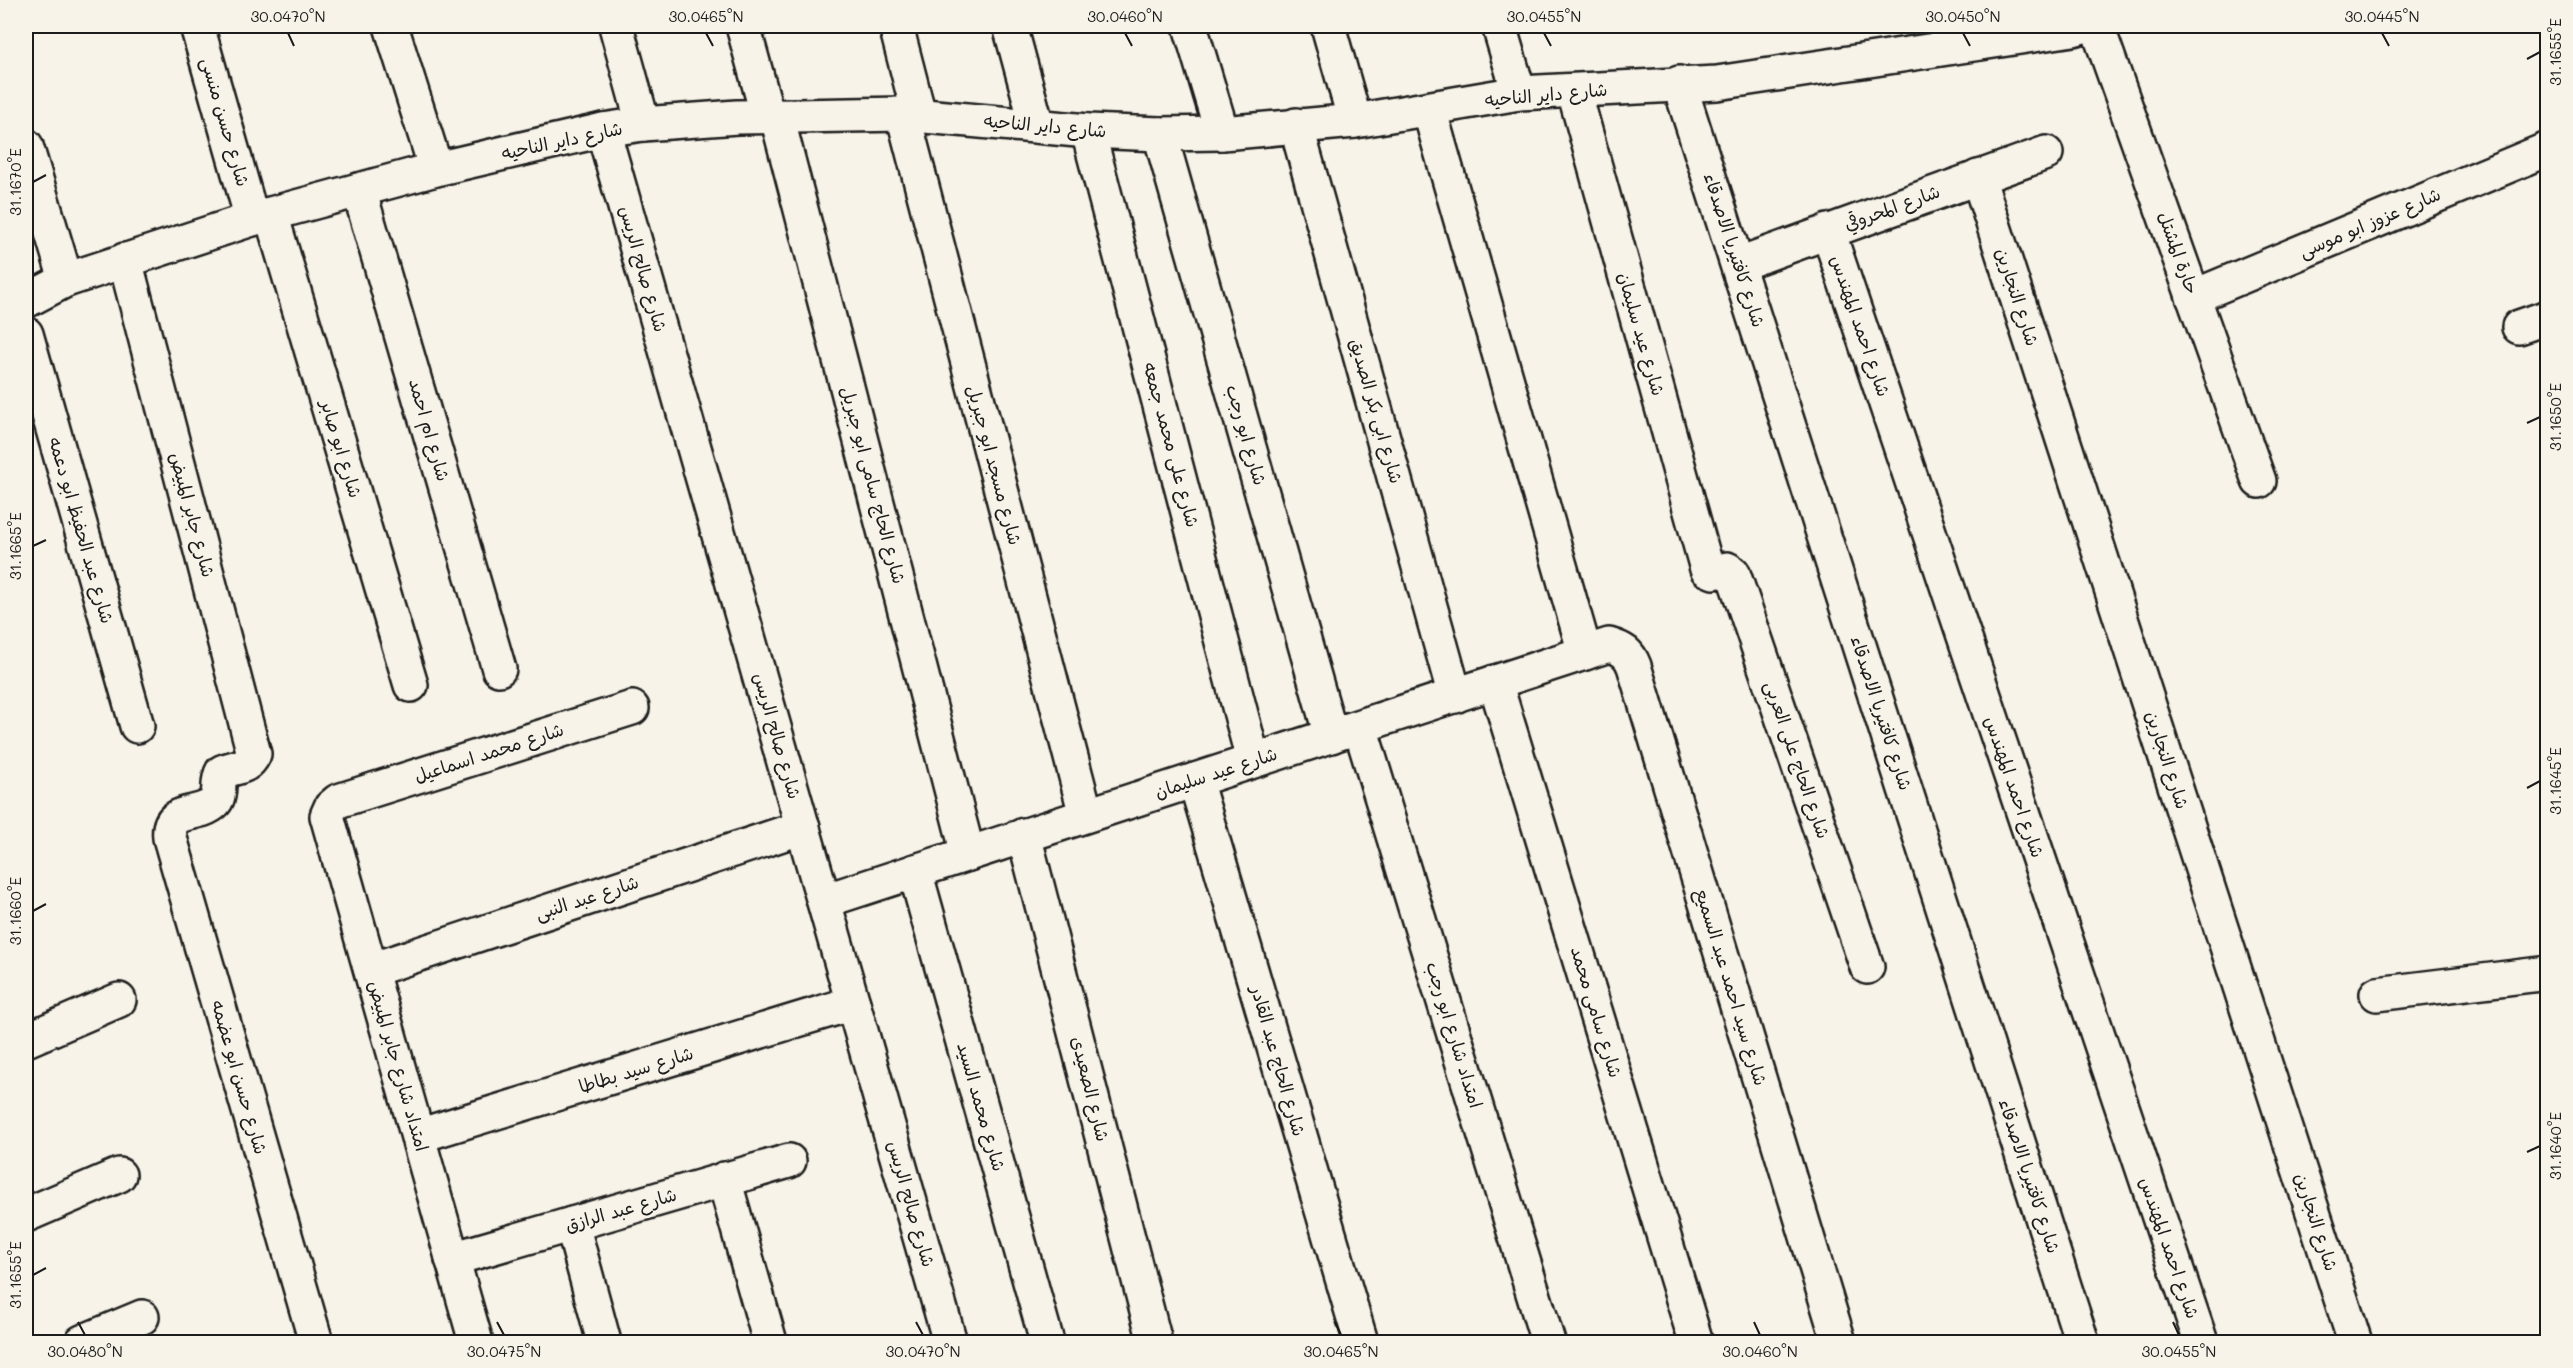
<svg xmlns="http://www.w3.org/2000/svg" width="2573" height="1368" font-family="Mali,'Playpen Sans Arabic',sans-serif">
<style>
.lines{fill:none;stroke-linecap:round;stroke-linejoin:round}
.minor-casing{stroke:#1c1c1c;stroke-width:38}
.minor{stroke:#f7f3e8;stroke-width:33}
.ticks{fill:none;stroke:#1c1c1c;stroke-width:2}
.labels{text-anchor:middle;stroke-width:5;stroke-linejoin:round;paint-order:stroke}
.street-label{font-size:18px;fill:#1c1c1c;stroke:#f7f3e8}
.neatline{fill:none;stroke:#1c1c1c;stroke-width:2}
.ticks-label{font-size:15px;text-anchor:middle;fill:#1c1c1c}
</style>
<rect width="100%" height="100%" fill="#f7f3e8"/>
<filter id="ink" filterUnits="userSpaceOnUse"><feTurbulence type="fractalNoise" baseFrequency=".0167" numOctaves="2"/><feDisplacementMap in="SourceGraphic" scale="12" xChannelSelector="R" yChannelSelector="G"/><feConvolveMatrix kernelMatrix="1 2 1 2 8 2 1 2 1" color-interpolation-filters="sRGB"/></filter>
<g filter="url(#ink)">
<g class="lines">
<defs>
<g id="minor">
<path d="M197,26l55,193"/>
<path d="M391,26l45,143"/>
<path d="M616,26l27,98"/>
<path d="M743,26l25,91"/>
<path d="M896,26l23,89"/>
<path d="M1010,26l27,100"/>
<path d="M1190,26l32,107"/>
<path d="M1328,26l27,95"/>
<path d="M1499,26l20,67"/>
<path d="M2097,26l162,455"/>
<path d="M1679,83l403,1259"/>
<path d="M1574,91l133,478 7,3 13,-3 6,4 134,394"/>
<path d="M1429,109l156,544"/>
<path d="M903,114l183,701"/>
<path d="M777,117l191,737"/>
<path d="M1296,125l159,571"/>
<path d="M603,130l347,1212"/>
<path d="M1088,131l165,629"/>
<path d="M1160,134l171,602"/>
<path d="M26,146l40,134"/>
<path d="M1978,177l377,1165"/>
<path d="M359,190l140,479"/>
<path d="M271,214l140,471"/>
<path d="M1828,231l373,1111"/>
<path d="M125,260l129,494c-7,15 -18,12 -32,18 -6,10 0,24 -8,31 -16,15 -48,3 -44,35l146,504"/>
<path d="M1739,264l307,-111"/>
<path d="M2193,297l355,-148"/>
<path d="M26,301l40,-21 186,-61 184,-50 167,-39 40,-6 94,-7 166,-3 185,17 72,3 62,-1 133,-12 164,-28 198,-10 356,-54 10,-3"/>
<path d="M2519,327l29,-10"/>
<path d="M26,334l111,392"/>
<path d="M1495,682l201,660"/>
<path d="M1360,727l188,615"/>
<path d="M1195,780l166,562"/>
<path d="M1024,835l131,507"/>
<path d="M915,871l132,471"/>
<path d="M824,901l785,-256c14,4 20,8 25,21l205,676"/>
<path d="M371,970l432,-143"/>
<path d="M2377,994l171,-21"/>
<path d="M26,1040l93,-40"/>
<path d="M418,1136l435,-133"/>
<path d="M724,1179l46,163"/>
<path d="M26,1215l93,-40"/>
<path d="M572,1224l32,118"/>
<path d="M452,1259l337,-98"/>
<path d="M82,1342l60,-25"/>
<path d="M476,1342l-149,-526 4,-9 7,-6 294,-93"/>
</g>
</defs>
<use href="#minor" class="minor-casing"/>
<use href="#minor" class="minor"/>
</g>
</g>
<path class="ticks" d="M288,33l6,13M706,33l7,13M1125,33l7,13M1544,33l7,13M1963,33l7,13M2382,33l7,13M2527,59l13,-7M33,182l13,-7M2527,423l13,-6M33,546l13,-6M2527,788l13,-7M33,911l13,-7M2527,1152l13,-6M33,1275l13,-7M78,1322l7,13M497,1322l7,13M916,1322l7,13M1335,1322l6,13M1754,1322l6,13M2173,1322l6,13"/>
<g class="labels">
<g class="street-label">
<text transform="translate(1546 95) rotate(-5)" y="6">شارع داير الناحيه</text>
<text transform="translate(225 122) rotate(74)" y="6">شارع حسن منسى</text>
<text transform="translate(1045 126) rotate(5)" y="6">شارع داير الناحيه</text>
<text transform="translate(562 141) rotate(-12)" y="6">شارع داير الناحيه</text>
<text transform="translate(1892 208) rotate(-20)" y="6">شارع المحروقي</text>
<text transform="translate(2370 223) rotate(-23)" y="6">شارع عزوز ابو موسى</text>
<text transform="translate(1734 250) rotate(72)" y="6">شارع كافتيريا الاصدقاء</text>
<text transform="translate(2178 253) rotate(70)" y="6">حارة المشتل</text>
<text transform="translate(643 269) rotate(74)" y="6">شارع صالح الريس</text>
<text transform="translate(2017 297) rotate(72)" y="6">شارع النجارين</text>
<text transform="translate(1860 326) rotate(71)" y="6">شارع احمد المهندس</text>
<text transform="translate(1641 334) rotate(74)" y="6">شارع عيد سليمان</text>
<text transform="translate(1376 411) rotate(74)" y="6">شارع ابى بكر الصديق</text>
<text transform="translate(429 430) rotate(74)" y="6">شارع ام احمد</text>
<text transform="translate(1246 435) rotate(74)" y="6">شارع ابو رجب</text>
<text transform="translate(1171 445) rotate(75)" y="6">شارع على محمد جمعه</text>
<text transform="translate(341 449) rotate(73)" y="6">شارع ابو صابر</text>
<text transform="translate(994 465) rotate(75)" y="6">شارع مسجد ابو جبريل</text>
<text transform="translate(873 485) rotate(75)" y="6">شارع الحاج سامى ابو جبريل</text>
<text transform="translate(192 515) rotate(75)" y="6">شارع جابر المبيض</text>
<text transform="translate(81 530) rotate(74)" y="6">شارع عبد الحفيظ ابو دعمه</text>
<text transform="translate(1881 713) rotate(72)" y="6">شارع كافتيريا الاصدقاء</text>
<text transform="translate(777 736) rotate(74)" y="6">شارع صالح الريس</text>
<text transform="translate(489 753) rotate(-18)" y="6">شارع محمد اسماعيل</text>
<text transform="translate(1797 760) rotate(71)" y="6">شارع الحاج على العربى</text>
<text transform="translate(2167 760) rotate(72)" y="6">شارع النجارين</text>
<text transform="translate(1216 773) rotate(-18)" y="6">شارع عيد سليمان</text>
<text transform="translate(2014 787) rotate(71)" y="6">شارع احمد المهندس</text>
<text transform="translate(587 898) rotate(-18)" y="6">شارع عبد النبى</text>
<text transform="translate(1731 987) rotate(73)" y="6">شارع سيد احمد عبد السميع</text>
<text transform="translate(1596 1012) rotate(73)" y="6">شارع سامى محمد</text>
<text transform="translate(1454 1035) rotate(73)" y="6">امتداد شارع ابو رجب</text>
<text transform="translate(1278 1061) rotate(74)" y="6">شارع الحاج عبد القادر</text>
<text transform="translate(398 1066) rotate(74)" y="6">امتداد شارع جابر المبيض</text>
<text transform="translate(636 1070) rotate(-17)" y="6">شارع سيد بطاطا</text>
<text transform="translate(239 1077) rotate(74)" y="6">شارع حسن ابو عضمه</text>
<text transform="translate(1090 1089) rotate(76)" y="6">شارع الصعيدى</text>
<text transform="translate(981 1107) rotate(74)" y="6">شارع محمد السيد</text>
<text transform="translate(2029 1176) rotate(72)" y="6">شارع كافتيريا الاصدقاء</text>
<text transform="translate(911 1204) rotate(74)" y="6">شارع صالح الريس</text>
<text transform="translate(621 1210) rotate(-16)" y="6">شارع عبد الرازق</text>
<text transform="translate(2316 1222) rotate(72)" y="6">شارع النجارين</text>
<text transform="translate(2169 1248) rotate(71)" y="6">شارع احمد المهندس</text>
</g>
</g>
<rect width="2573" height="1368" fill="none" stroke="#f7f3e8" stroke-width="66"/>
<rect x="33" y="33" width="2507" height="1302" class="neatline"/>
<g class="ticks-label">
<text x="288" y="22">30.0470°N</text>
<text x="706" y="22">30.0465°N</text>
<text x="1125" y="22">30.0460°N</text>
<text x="1544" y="22">30.0455°N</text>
<text x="1963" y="22">30.0450°N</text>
<text x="2382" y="22">30.0445°N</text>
<text transform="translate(2556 52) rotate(-90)" y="5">31.1655°E</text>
<text transform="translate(16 182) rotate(-90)" y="5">31.1670°E</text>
<text transform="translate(2556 417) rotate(-90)" y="5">31.1650°E</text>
<text transform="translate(16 546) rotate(-90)" y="5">31.1665°E</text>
<text transform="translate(2556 781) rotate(-90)" y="5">31.1645°E</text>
<text transform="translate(16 911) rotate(-90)" y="5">31.1660°E</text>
<text transform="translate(2556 1146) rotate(-90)" y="5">31.1640°E</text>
<text transform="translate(16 1275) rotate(-90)" y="5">31.1655°E</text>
<text x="85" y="1357">30.0480°N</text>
<text x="504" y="1357">30.0475°N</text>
<text x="923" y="1357">30.0470°N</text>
<text x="1341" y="1357">30.0465°N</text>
<text x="1760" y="1357">30.0460°N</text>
<text x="2179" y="1357">30.0455°N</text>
</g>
</svg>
